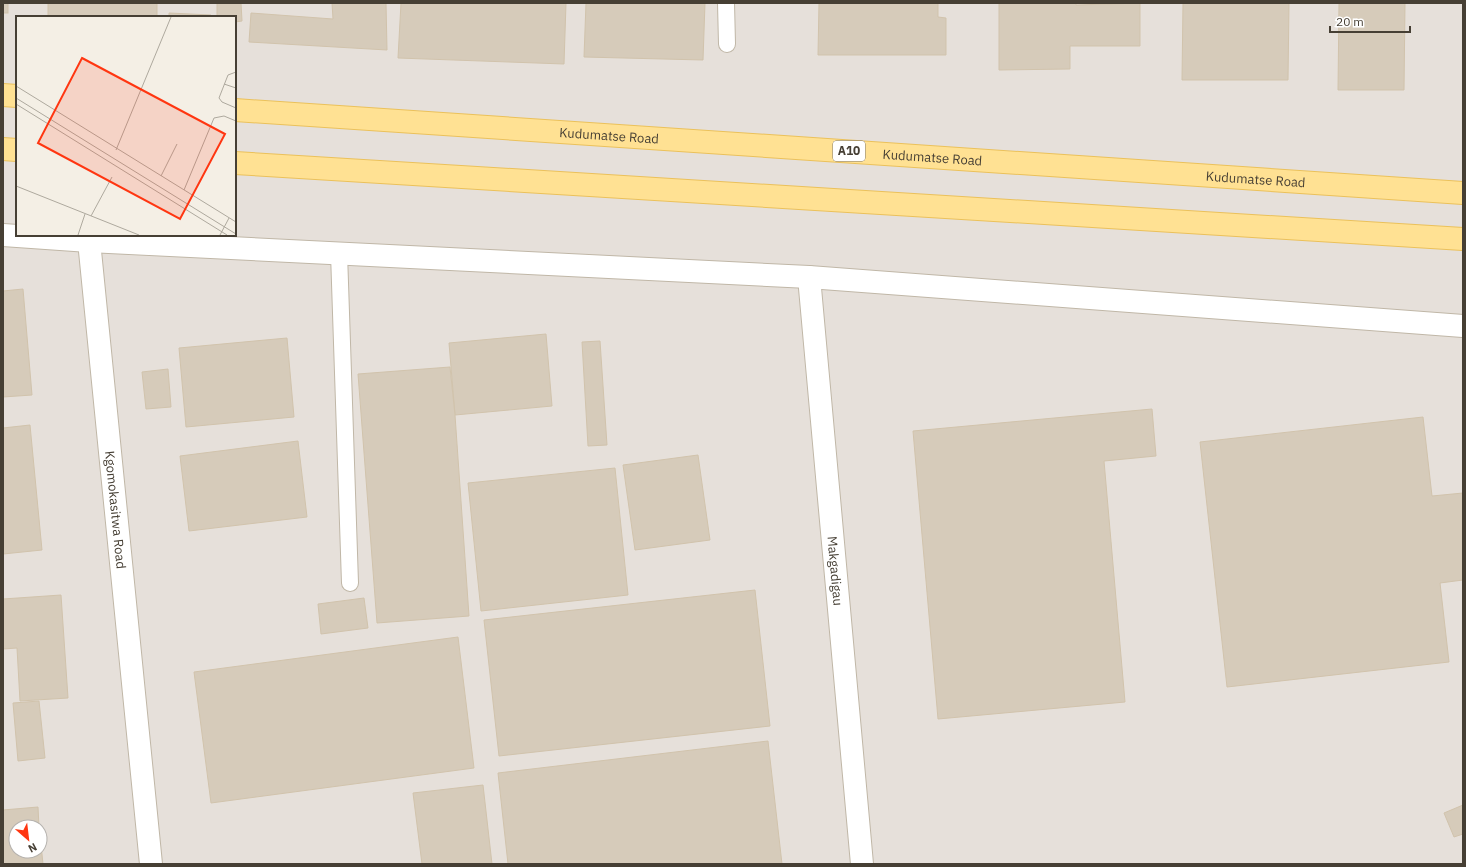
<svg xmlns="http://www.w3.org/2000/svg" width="1466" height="867" font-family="'IBM Plex Sans',sans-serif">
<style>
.industrial{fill:#e6e0da;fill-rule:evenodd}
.building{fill:#d6cbba;stroke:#d1c3ac}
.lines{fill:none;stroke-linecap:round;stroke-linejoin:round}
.lane-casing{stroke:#c0b7a7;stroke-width:18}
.street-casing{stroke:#c0b7a7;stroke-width:24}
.primary-casing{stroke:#ebc15b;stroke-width:24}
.lane{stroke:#fff;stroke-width:16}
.street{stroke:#fff;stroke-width:22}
.primary{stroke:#ffe193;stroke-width:22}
.labels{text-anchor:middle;stroke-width:3;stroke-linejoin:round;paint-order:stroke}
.shield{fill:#fff;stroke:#7e7971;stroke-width:1}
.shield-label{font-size:12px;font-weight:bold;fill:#463f34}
.street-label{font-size:13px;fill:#463f34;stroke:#fff}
.inset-road{fill:none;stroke:#aea99e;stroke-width:1}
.view{fill:#ff3611;fill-opacity:0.15;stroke:#ff3611;stroke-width:2}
.inset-edge{fill:none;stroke:#463f34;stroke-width:2}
</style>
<rect width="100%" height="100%" fill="#f4efe5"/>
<path class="industrial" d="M3,3h1460v861h-1460zM17,17h218v218h-218zM16,827h24v24h-24z"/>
<g class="building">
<rect x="3" y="3" width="5" height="10"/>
<rect x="48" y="3" width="109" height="14"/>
<path d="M217,3h24l1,18 -7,1v-5h-18z"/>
<path d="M332,3h54l1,47 -138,-8 2,-29 82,6z"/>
<path d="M401,3h165l-2,61 -166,-6z"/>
<path d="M586,3h119l-2,57 -119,-3z"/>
<path d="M819,3h119v14l8,1v37h-128z"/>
<path d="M999,3h77v2l64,-2v43h-70v23l-71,1z"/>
<path d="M1183,3h106l-1,77h-106z"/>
<path d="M1339,3h66l-1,87h-66z"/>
<path d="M169,13l42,2v2h-42z"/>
<path d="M23,289l9,106 -29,2v-106z"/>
<path d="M546,334l6,72 -97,9 -6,-72z"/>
<path d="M287,338l7,79 -108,10 -7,-79z"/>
<path d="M600,341l7,104 -19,1 -6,-104z"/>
<path d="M450,367l5,48 14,201 -92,7 -19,-249z"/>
<path d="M168,369l3,38 -25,2 -4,-37z"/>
<path d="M1152,409l4,47 -52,5 21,241 -187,17 -25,-288z"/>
<path d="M1423,417l9,79 31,-3v87l-23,3 9,79 -222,25 -27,-245z"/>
<path d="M30,425l12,125 -39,4v-126z"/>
<path d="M298,441l9,76 -118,14 -9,-75z"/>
<path d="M698,455l12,85 -75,10 -12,-85z"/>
<path d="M615,468l13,127 -147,16 -13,-128z"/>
<path d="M755,590l15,136 -271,30 -15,-136z"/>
<path d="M61,595l7,103 -48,3 -3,-53 -14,1v-50z"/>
<path d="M364,598l4,30 -47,6 -3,-30z"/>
<path d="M458,637l16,131 -263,35 -17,-131z"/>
<path d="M39,701l6,57 -27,3 -5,-58z"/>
<path d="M768,741l14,123h-274l-10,-91z"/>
<path d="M483,785l9,79h-70l-9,-71z"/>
<path d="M1463,805v29l-9,3 -10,-24z"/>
<path d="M38,807l1,20h-23v24h24v-16l3,29h-40v-54z"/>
</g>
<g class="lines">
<defs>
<g id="lane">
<path d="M726,3l1,41"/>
<path d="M339,253l11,330"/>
</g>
<g id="street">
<path d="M3,235l86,6 720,36 654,49"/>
<path id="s1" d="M89,241l62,623"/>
<path id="s2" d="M809,277l53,587"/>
</g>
<g id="primary">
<path d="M3,95l14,1"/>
<path id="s3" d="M235,110l1228,83"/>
<path d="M3,149l14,1"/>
<path d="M235,163l1228,76"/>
</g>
</defs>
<use href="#lane" class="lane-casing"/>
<use href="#street" class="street-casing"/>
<use href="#primary" class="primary-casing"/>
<use href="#lane" class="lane"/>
<use href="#street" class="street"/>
<use href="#primary" class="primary"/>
</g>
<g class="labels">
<rect class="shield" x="833" y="141" width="32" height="20" rx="3"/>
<g class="shield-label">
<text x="849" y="155">A10</text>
</g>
<g class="street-label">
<text dy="5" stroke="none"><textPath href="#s3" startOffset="375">Kudumatse Road</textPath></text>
<text dy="5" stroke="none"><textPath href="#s3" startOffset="699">Kudumatse Road</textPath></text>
<text dy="5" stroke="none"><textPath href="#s3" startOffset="1023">Kudumatse Road</textPath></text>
<text dy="5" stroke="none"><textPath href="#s1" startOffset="270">Kgomokasitwa Road</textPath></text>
<text dy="5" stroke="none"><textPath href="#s2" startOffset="295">Makgadigau</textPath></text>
</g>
</g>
<g transform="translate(16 16)">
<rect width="220" height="220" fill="#f4efe5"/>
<path class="inset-road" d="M220,56l-8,3 -9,23 3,4 14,6M208,68l12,4M0,70l220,136M0,82l220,136M0,88l211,131M100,134l55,-133M145,160l16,-32M0,170l123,49M168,174l30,-72 10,-2 12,5M75,200l21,-39M62,219l7,-21M204,219l9,-17"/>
<path class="view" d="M66,42l143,76 -45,85 -142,-76z"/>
<rect width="220" height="220" class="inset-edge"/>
</g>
<rect width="1466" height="867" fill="none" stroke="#463f34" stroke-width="8"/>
<g transform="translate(28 839) rotate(152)"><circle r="19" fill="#ffffff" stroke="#b5b2ae"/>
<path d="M0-3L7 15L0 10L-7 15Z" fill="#ff3611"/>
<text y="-6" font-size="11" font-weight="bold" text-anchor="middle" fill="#463f34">N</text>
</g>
<path d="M1330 26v6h80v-6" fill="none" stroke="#463f34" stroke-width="2"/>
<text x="1336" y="26" font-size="12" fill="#463f34" stroke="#ffffff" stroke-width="3" paint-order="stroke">20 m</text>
</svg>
